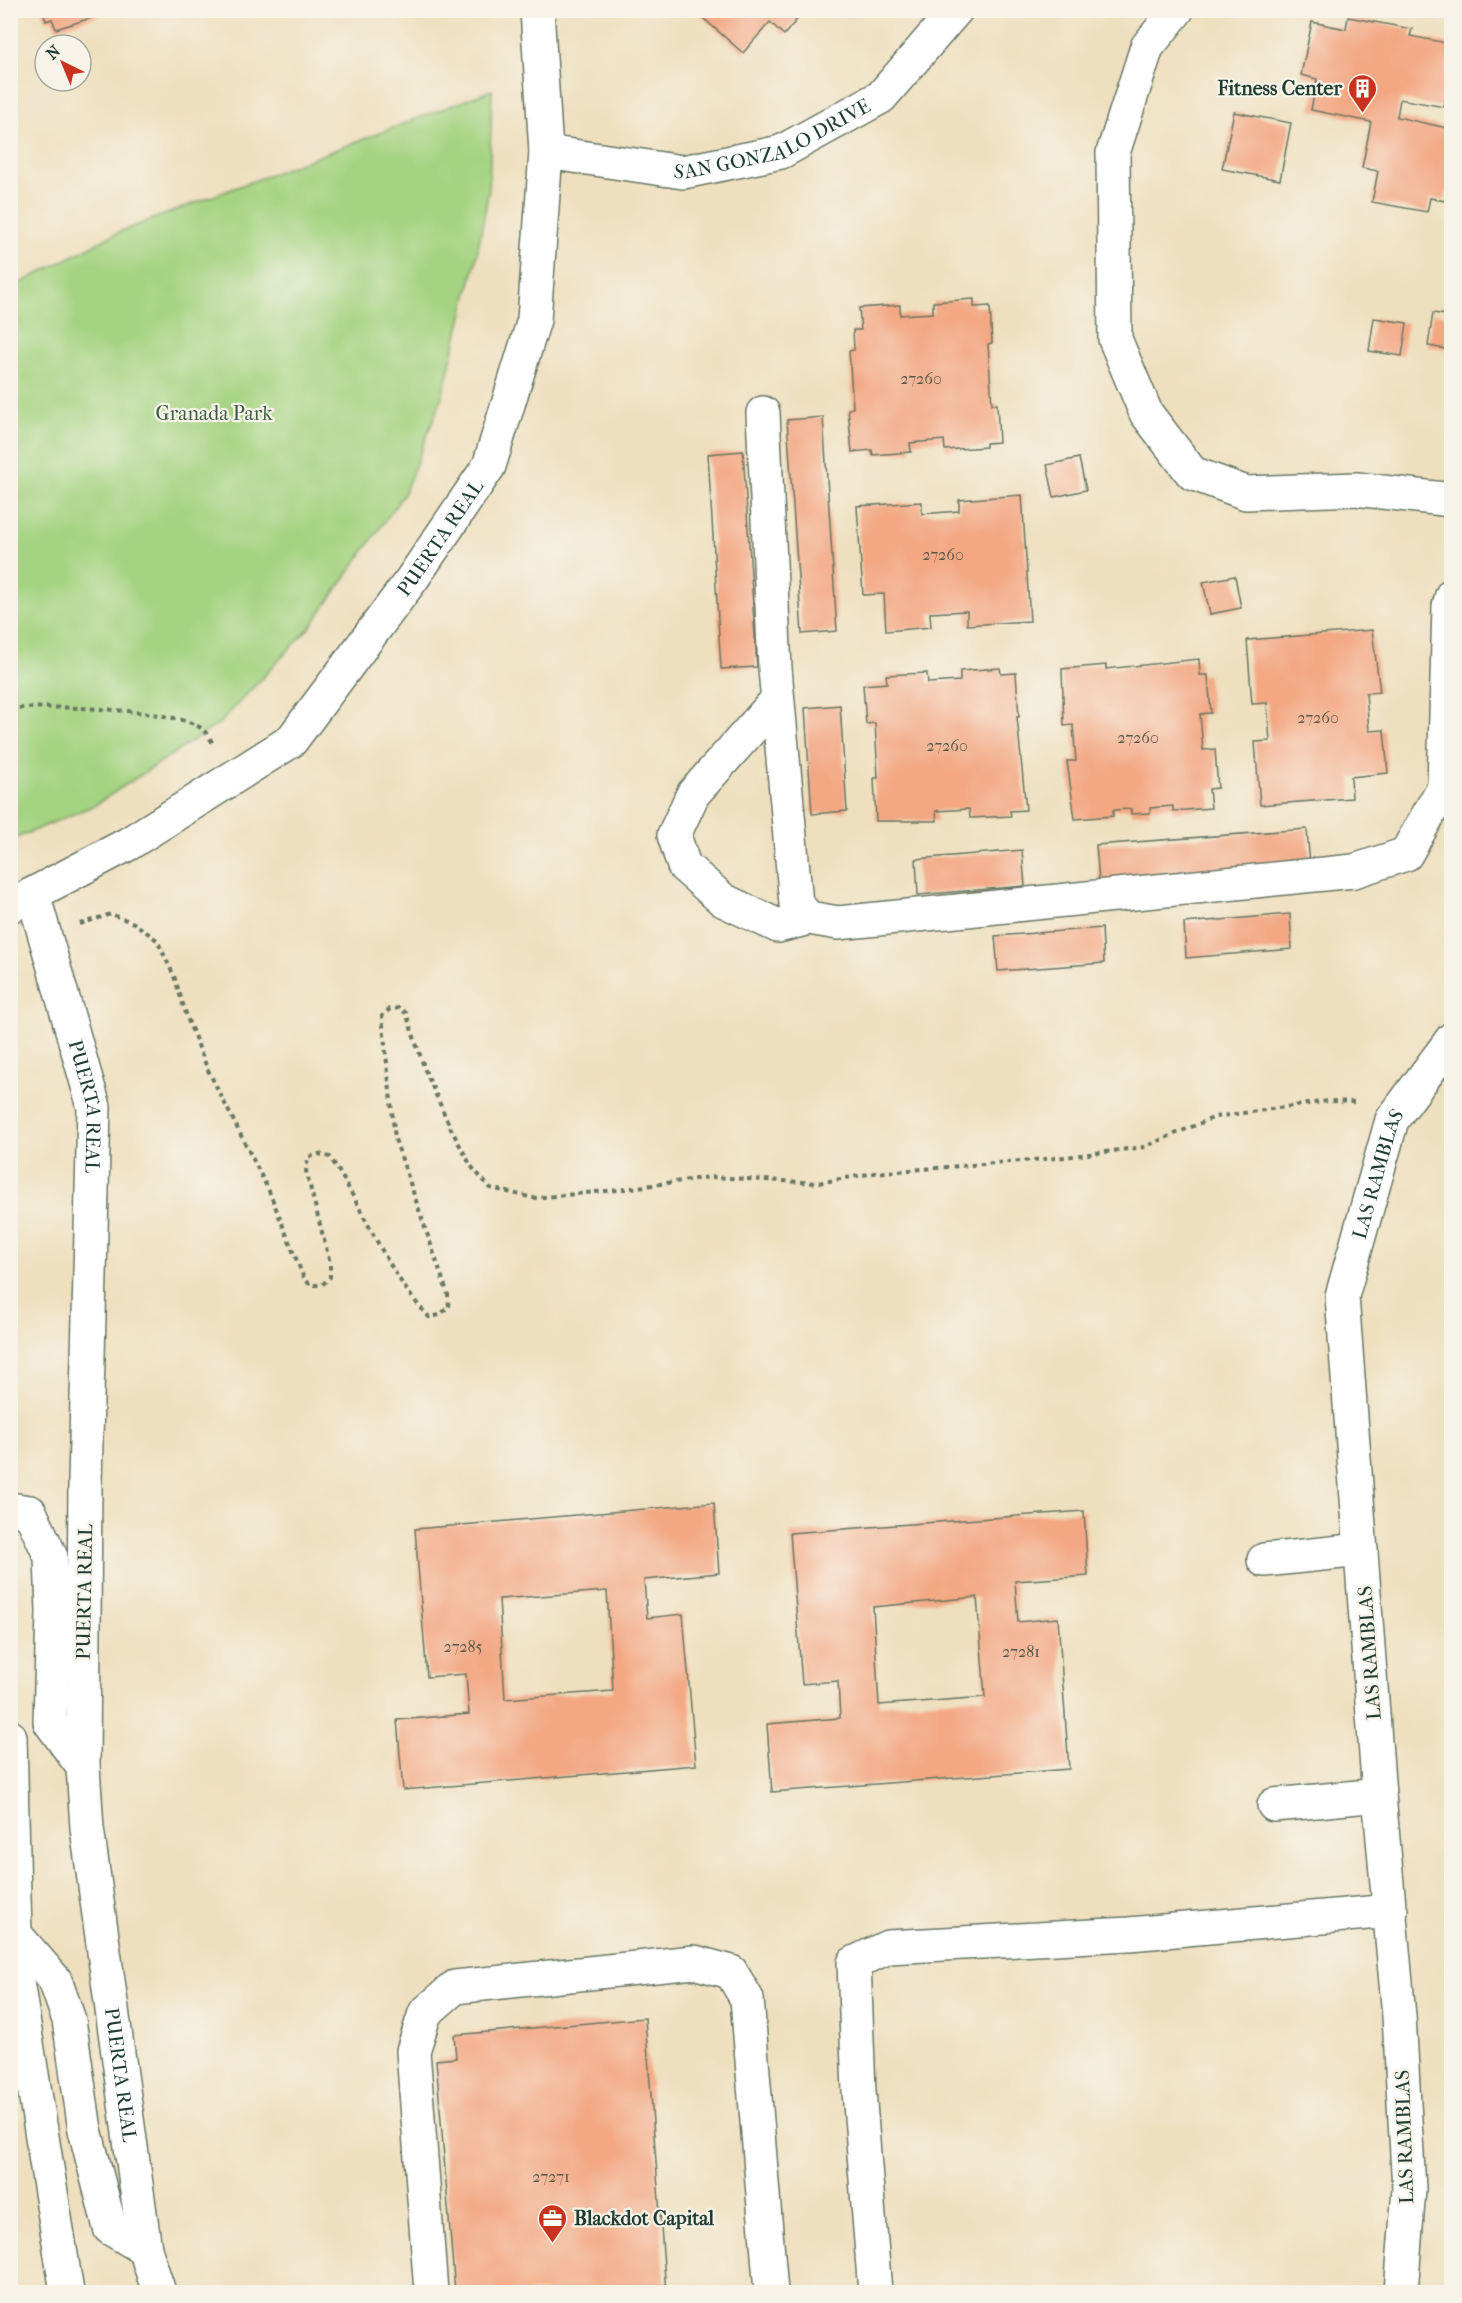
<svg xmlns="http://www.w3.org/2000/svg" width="1462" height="2303" font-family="'IM FELL French Canon',serif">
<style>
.green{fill:#a4d381;stroke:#62885a;stroke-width:1.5}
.building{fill:#f3a783;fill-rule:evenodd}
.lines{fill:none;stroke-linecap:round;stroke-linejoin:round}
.minor-casing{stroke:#677664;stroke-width:36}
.path{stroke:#677664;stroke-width:4;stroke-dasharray:4.5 4.5;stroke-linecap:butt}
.minor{stroke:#fff;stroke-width:33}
.labels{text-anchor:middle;stroke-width:4.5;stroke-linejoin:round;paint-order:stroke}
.number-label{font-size:16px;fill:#545848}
.poi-label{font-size:20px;font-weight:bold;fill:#1f3d34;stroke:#f7f3e8;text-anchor:end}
.street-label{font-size:20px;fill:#1f3d34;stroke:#f7f3e8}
.park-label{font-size:20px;fill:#3a5b43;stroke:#f7f3e8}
</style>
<rect width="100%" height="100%" fill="#f7f3e8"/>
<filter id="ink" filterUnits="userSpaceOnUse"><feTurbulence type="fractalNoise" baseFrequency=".0167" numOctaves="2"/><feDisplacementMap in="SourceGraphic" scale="12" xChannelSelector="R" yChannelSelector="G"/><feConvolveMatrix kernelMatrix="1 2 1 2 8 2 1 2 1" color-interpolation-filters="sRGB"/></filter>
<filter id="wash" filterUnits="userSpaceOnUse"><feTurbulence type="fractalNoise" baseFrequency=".008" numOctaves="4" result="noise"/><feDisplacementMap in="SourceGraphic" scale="24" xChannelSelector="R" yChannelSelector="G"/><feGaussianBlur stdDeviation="1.35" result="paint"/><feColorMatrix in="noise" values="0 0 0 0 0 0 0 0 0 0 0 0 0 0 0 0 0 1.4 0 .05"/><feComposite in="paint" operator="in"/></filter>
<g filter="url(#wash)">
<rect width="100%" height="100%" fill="#eedfbe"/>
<path class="green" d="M492,90l-3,99 -13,71 -35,140 -37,94 -93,132 -91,97 -125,82 -84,35v-552l108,-56z"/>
<g id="blocks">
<g class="building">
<path d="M42,10h71v1l-57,18 -4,-10 -6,2z"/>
<path d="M694,10h111l-21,25 -14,-13 -27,31z"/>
<path d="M1348,17l64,12 -2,7 42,8v24l-8,39 -44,-8 -3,18 55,12v39l-7,33 -15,-3 -3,14 -55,-10 6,-31 -16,-3 9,-46 -60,-12 6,-31 -16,-4 11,-53 34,7z"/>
<path d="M1234,112l57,11 -11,57 -58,-11z"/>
<path d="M974,299v8l16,-1 2,37 -4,1 4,60h5l2,38 -13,1v4l-41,3 -1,-10 -34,3 1,9 -38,3 -1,-5 -20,2 -4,-43 5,-1 -4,-57 5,-1 -1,-20h8l-2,-22 41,-3v10l33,-2v-11z"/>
<path d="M1433,313l19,3v34l-24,-4z"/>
<path d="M1374,318l33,5 -5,33 -33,-5z"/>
<path d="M823,417l14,214 -35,3 -15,-214z"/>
<path d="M743,451l14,216 -36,2 -13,-215z"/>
<path d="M1079,458l7,32 -32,7 -7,-32z"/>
<path d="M1022,495l8,126 -63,4v-14l-37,2 1,14 -45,4 -2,-37 -21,1 -6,-89 65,-4v12l37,-3v-11z"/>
<path d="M1235,576l6,32 -31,6 -7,-32z"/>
<path d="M1372,630l8,62 -14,1 3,38 15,-1 4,43 -37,4 1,21 -92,7 -5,-63 15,-1 -3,-38 -15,1 -5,-64z"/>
<path d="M1199,659l1,16h8l3,38 -11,1 3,36 12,-1 3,39 -9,1 2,19 -38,3v-5l-23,2v5l-19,1v-5l-18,1v6l-38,3 -8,-58h9l-3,-36 -9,1 -2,-57 44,-4v4z"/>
<path d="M1000,668l1,6 15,-1 3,44h-2l9,93 -16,1 1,5 -41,2 -1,-9 -33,2 1,10h-61l-2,-43h4l-3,-55 -9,1 -3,-39 24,-2 -1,-8 41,-2 1,10 32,-2v-10z"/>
<path d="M840,705l7,106 -35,3 -7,-106z"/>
<path d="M1307,829l3,36 -211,16 -3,-36z"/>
<path d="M1022,850l3,36 -107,9 -2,-36z"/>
<path d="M1290,914l2,35 -106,9 -2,-35z"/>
<path d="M1102,928l2,35 -106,8 -3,-35z"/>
<path d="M714,1503l5,70 -75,7 3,38 36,-4 13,151 -293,25 -6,-70 72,-6 -3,-40 -39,3 -12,-148zM607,1591l6,100 -108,8 -6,-100z"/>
<path d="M1084,1511l4,65 -73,5 3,41 40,-4 11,151 -297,23 -5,-68 73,-6 -2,-37 -36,3 -12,-151zM977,1597l8,100 -106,8 -6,-98z"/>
<path d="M645,2018l21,274h-211l-19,-232 20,-2 -2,-23z"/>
</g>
</g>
</g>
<g filter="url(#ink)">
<use href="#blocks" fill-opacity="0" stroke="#677664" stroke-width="1.5"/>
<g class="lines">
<defs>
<g id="minor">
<path d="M1177,10l-30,37 -34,106 2,186 31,74 46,60 54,20 110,-4 96,11"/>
<path id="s1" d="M546,152l137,20 98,-20 100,-55 75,-87"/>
<path d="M763,413l12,256 21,235 13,14 29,5 516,-52 52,-17 38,-67 5,-181 3,-11"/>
<path d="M777,700l-84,94 -19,41 10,31 39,34 55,26 31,-8"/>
<path id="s2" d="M33,894l61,213 -9,375 -2,285 4,61 58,421 14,43"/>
<path id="s3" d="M10,906l118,-62 163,-103 121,-162 77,-113 45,-146 12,-168 -9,-142"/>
<path d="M10,1509l20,3 21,45 2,55 -3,110 33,45"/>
<path d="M1264,1560l97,-10"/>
<path d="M10,1737l6,238 51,317"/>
<path d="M1274,1805l105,-10"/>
<path d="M10,1934h5l40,46 14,40 16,110 25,98 35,21"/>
<path d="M431,2292l-18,-241 12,-38 30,-26 239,-25 37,10 16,27 24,293"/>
<path d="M875,2292l-16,-201 -5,-128 34,-16 241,-13 262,-23"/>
<path id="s4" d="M1401,2292l8,-103 -10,-173 -20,-221 -37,-499 50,-176 60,-81"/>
</g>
</defs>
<use href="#minor" class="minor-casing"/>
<g class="path">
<path d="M10,709c34,-4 168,-1 192,20 4,3 8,10 11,14"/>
<path d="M80,924l31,-10 23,9 23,17 17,36 15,47 19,47 61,121 34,85 7,9h12l8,-8v-14l-24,-92 2,-14 11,-3 11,3c34,52 56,115 99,160l11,-2 9,-9 -1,-11 -53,-156 -13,-123 8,-7 9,-1 7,5 19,57 26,59 20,37 19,22 44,10 83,-8 93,-13 108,6 56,-10 183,-15 87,-11 71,-30 113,-16 29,1"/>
</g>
<use href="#minor" class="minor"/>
</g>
</g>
<defs>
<symbol id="building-pin" viewBox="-11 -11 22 30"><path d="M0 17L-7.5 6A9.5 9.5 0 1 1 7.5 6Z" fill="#c8321e" stroke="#f7f3e8"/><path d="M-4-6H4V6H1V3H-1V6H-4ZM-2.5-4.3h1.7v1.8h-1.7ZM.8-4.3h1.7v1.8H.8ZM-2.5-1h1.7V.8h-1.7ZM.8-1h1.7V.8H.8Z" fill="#fff"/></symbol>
<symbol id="office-pin" viewBox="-11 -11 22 30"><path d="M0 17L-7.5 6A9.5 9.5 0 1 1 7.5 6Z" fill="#c8321e" stroke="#f7f3e8"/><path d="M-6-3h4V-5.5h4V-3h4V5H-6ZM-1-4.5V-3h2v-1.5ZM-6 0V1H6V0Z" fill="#fff"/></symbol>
</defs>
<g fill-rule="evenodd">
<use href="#building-pin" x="1346" y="72" width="33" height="45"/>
<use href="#office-pin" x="536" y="2202" width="33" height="45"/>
</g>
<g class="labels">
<g class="number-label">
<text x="921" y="384">27260</text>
<text x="943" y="560">27260</text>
<text x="1318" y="723">27260</text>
<text x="1138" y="743">27260</text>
<text x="947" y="751">27260</text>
<text x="463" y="1652">27285</text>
<text x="1021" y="1657">27281</text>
<text x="551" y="2182">27271</text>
</g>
<g class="poi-label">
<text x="1342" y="95">Fitness Center</text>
<text x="574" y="2225" text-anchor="start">Blackdot Capital</text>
</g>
<g class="street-label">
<text dy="7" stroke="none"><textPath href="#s1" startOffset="234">SAN GONZALO DRIVE</textPath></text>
<text dy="7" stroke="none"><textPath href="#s3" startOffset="578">PUERTA REAL</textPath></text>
<text dy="7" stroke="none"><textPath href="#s2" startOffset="220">PUERTA REAL</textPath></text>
<text dy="7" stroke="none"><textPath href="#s4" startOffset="1126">LAS RAMBLAS</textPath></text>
<text transform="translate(84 1592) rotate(-89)" y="7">PUERTA REAL</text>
<text transform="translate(1369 1653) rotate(-94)" y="7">LAS RAMBLAS</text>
<text dy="7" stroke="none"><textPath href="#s2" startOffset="1192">PUERTA REAL</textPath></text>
<text transform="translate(1404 2137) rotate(-92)" y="7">LAS RAMBLAS</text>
</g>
<g class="park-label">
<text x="214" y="420">Granada Park</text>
</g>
</g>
<rect width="1462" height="2303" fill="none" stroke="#f7f3e8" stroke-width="36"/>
<g transform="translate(63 63) rotate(317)"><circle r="28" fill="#f7f3e8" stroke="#a1aaa0" stroke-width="1.5"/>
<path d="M0-4.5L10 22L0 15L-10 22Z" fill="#c8321e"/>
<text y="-9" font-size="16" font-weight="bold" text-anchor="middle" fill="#1f3d34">N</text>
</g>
</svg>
